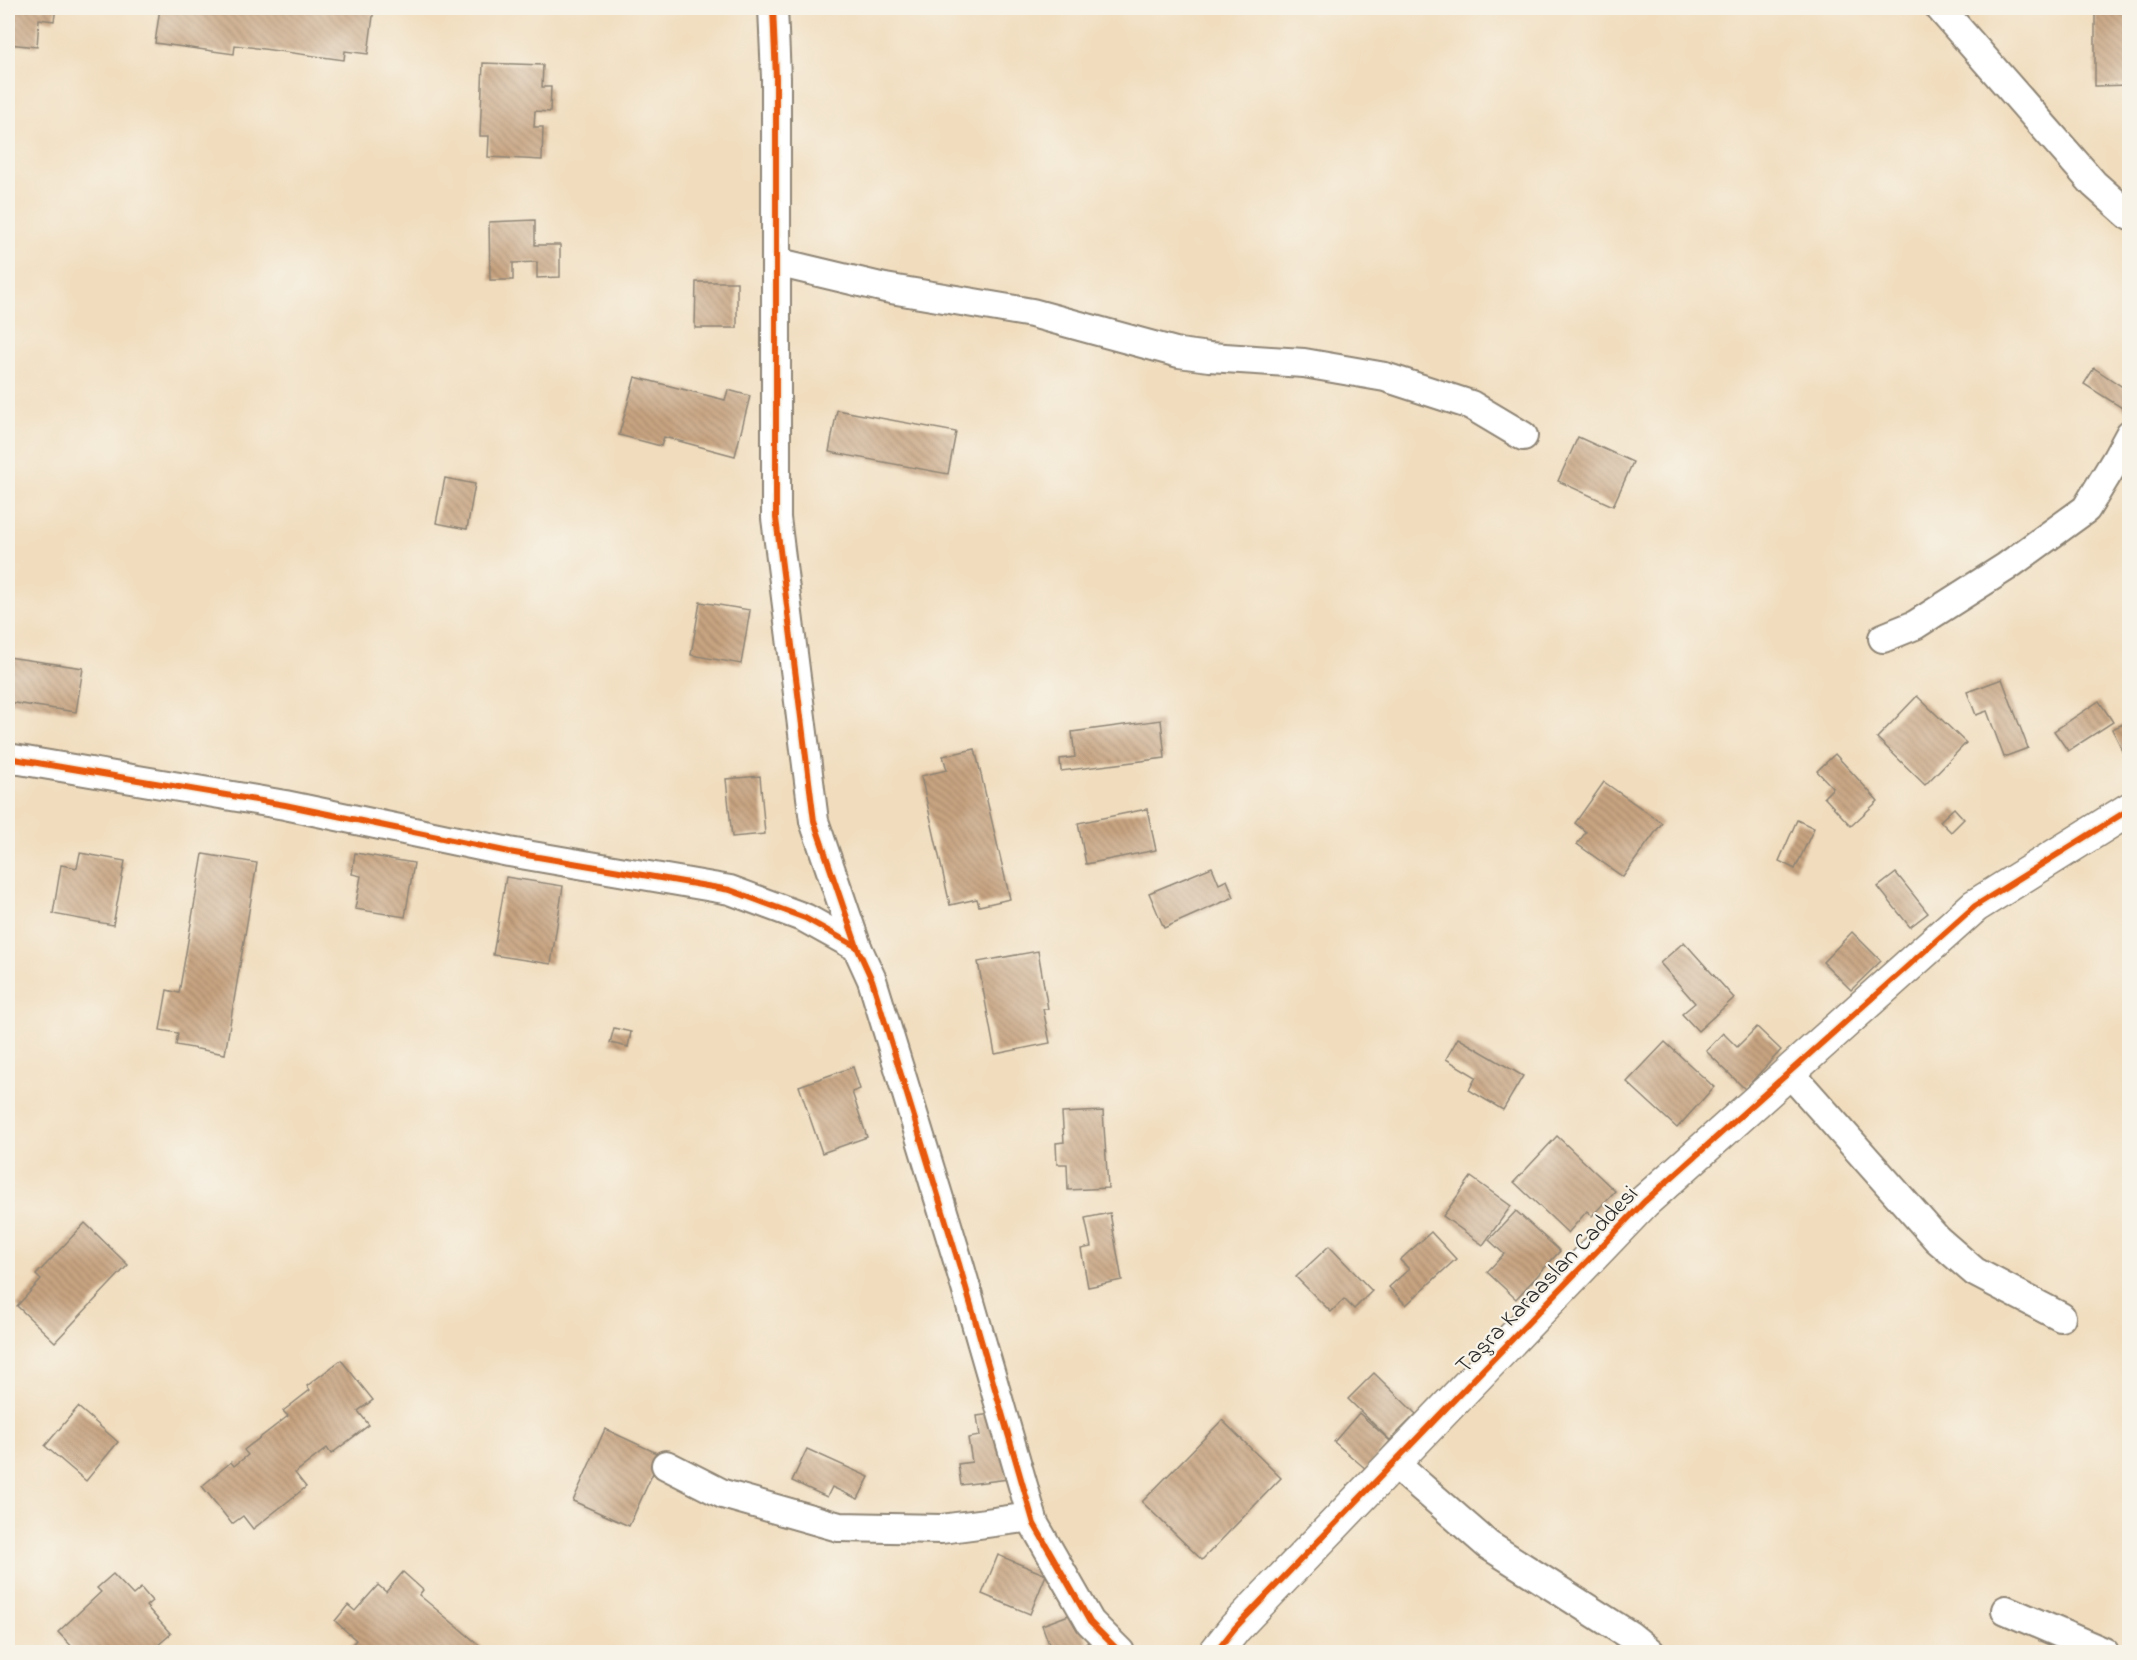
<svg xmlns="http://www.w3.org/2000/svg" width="2137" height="1660" font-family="'Indie Flower',sans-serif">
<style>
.building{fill:url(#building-back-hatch)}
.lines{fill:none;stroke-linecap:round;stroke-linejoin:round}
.minor-casing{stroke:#8e8474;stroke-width:32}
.tertiary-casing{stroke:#8e8474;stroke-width:36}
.minor{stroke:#fff;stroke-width:28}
.tertiary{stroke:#fff;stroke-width:33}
.cycleway-casing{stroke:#f7f3e8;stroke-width:10}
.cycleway{stroke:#e8590c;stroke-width:6}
.labels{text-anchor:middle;stroke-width:4.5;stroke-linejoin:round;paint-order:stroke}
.street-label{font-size:24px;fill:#2b2b2b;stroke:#f7f3e8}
</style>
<defs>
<pattern id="building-back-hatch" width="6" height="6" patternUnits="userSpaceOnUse" patternTransform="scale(1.5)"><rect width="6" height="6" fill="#c8a481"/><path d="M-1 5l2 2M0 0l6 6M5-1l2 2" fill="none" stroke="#a3866a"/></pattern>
</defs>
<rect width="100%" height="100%" fill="#f7f3e8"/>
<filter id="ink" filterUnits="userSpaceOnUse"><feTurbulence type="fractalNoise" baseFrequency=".0167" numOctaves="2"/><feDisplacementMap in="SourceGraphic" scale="12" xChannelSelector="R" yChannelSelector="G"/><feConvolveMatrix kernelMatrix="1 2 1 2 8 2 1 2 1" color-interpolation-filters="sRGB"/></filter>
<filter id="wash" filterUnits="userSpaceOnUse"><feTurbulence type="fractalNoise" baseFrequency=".008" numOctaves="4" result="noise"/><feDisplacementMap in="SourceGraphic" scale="24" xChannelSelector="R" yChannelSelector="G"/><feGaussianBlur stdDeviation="1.35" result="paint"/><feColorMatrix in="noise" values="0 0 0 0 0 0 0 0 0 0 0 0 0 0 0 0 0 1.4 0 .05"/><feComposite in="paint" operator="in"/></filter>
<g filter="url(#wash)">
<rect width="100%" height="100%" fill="#f1ddbe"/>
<g id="blocks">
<g class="building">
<path d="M8,8h48l-2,13 -15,-2 -2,28 -29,-3z"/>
<path d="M160,8h214l-6,46 -23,-3 -1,9 -109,-15 -1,9 -79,-11z"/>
<path d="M2095,8h35v77l-35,1z"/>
<path d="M483,63l60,2 -1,22h9l-1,25 -15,-1 -1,16h9l-1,33 -54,-3 1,-21h-9z"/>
<path d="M535,220v25h25v32l-23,1v-16l-24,1v17h-23l-1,-58z"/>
<path d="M696,282h41v46h-42z"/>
<path d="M2094,368l36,24v21l-46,-29z"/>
<path d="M635,377l90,23 3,-10 22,6 -15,60 -71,-19 -3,9 -42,-11z"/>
<path d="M837,410l119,22 -8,42 -119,-22z"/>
<path d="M1578,437l55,25 -20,44 -55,-25z"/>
<path d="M445,478l30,6 -8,45 -31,-6z"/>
<path d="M700,602l50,8 -9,54 -50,-9z"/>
<path d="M8,657l75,11 -7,44 -68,-10z"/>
<path d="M2002,679l26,69 -24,9 -17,-46 -11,4 -9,-23z"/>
<path d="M1917,696l49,47 -41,42 -48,-47z"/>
<path d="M2099,701l14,21 -45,29 -14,-20z"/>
<path d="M1161,720l4,38 -104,13 -1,-12 15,-2 -3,-25z"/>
<path d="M2130,721v44l-18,-36z"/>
<path d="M975,749l35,150 -31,7 -2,-7 -27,6 -29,-129 26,-6 -4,-14z"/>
<path d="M1835,754l43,47 -27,25 -27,-29 9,-9 -16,-17z"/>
<path d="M760,776l5,58 -33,3 -6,-58z"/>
<path d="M1604,782l58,41 -39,54 -46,-33 9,-12 -11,-9z"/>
<path d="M1954,808l10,11 -13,13 -11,-11z"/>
<path d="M1147,809l9,41 -70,14 -8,-41z"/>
<path d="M1797,820l17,8 -19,41 -16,-8z"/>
<path d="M80,853l45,8 -12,64 -60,-11 8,-49 16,3z"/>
<path d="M355,853l59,10 -9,54 -50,-8 6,-33 -9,-2z"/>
<path d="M203,854l54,9 -32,191 -49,-9 2,-12 -18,-3 7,-40 12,3z"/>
<path d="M1212,867l7,17 8,-4 7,17 -70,31 -15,-35z"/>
<path d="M1896,873l32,40 -18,14 -32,-40z"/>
<path d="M506,877l57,9 -12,78 -58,-9z"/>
<path d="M1852,932l29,29 -30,29 -28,-28z"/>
<path d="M1684,942l50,56 -36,33 -16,-17 13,-11 -35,-40z"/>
<path d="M1038,951l10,58h-5l7,34 -55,11 -17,-92z"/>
<path d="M1757,1027l24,23 -36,39 -39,-38 17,-18 14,14z"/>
<path d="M614,1028l17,4 -3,15 -18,-4z"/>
<path d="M1458,1038l65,38 -20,34 -34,-20 7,-13 -30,-18z"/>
<path d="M1665,1042l49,45 -37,41 -50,-46z"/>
<path d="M853,1067l7,22 -8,3 15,45 -45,16 -23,-67z"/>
<path d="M1103,1111l5,77 -40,2 -1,-26h-10l-1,-21 8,-1 -2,-29z"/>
<path d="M1557,1136l58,55 -23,25 -5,-5 -19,22 -54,-51z"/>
<path d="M1471,1177l40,29 -28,39 -40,-29z"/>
<path d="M1516,1211l44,40 -44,48 -29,-27 17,-18 -15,-14z"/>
<path d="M1110,1213l12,67 -34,7 -7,-38 10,-2 -6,-29z"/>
<path d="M85,1223l43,42 -73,77 -38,-36 24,-26 -5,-5z"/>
<path d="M1431,1232l25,27 -50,46 -17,-18 20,-18 -9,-9z"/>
<path d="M1329,1246l43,45 -18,18 -10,-10 -13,13 -35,-35z"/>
<path d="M341,1360l32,40 -15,11 11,14 -38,29 -4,-6 -32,25 11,14 -53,42 -10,-13 -11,8 -30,-38 29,-24 3,4 14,-11 -4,-5 44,-34 -5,-5 27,-21 -3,-4z"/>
<path d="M1374,1373l42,41 -26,26 -42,-41z"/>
<path d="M78,1407l40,35 -32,39 -41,-35z"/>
<path d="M999,1413l9,66 -47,6 -3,-21 14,-2 -4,-24 12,-2 -3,-20z"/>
<path d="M1359,1413l31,28 -24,28 -32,-27z"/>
<path d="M1222,1420l59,58 -79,82 -60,-58z"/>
<path d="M605,1429l56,26 -32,71 -56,-25z"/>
<path d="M807,1449l62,28 -11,22 -26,-12 -5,10 -35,-16z"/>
<path d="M998,1555l48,20 -16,39 -48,-20z"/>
<path d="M403,1572l20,18 -4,5 65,54 -3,3h-129l-4,-3 8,-9 -21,-19 13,-16 7,6 23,-26 8,7z"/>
<path d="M113,1574l20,21 8,-7 11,13 -6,5 25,28 -21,18h-73l-19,-20 43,-40 -4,-4z"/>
<path d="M1077,1612l11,31 -27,9h-9l-10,-27z"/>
</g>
</g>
</g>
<g filter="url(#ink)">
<use href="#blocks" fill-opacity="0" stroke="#8e8474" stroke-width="1.5"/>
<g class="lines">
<defs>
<g id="minor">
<path d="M773,8l3,70v440l38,303 43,126"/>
<path d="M1940,8l154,176 36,32"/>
<path d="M776,262l109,26 147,25 147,40 30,4 95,6 81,14 86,28 52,31"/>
<path d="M1883,638l32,-13 91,-58 80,-58 31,-51 13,-24"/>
<path d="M8,758l277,47 224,47 221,38 75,28 52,29 15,33 87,284 75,260 56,98 30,30"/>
<path d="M1789,1072l148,167 38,33 86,45"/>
<path d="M1394,1463l94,82 141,90 21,17"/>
<path d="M666,1465l57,29 116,33 102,2 91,-12"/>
<path d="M2006,1610l98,42"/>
</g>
<path id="tertiary" d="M1216,1652l19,-24 409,-426 331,-296 155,-97"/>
</defs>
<use href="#minor" class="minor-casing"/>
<use href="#tertiary" class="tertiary-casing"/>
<use href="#minor" class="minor"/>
<use href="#tertiary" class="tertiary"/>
<defs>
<g id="cycleway">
<path d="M773,8l3,70v440l38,303 43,126"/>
<path d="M8,758l277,47 224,47 221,38 75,28 52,29 15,33 87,284 75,260 56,98 30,30"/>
<path d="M1216,1652l19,-24 409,-426 331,-296 155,-97"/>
</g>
</defs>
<use href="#cycleway" class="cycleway-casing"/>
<use href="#cycleway" class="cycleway"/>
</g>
</g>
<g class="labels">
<g class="street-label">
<text transform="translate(1546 1279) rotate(-46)" y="8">Taşra Karaaslan Caddesi</text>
</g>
</g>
<rect width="2137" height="1660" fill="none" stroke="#f7f3e8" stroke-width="30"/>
</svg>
